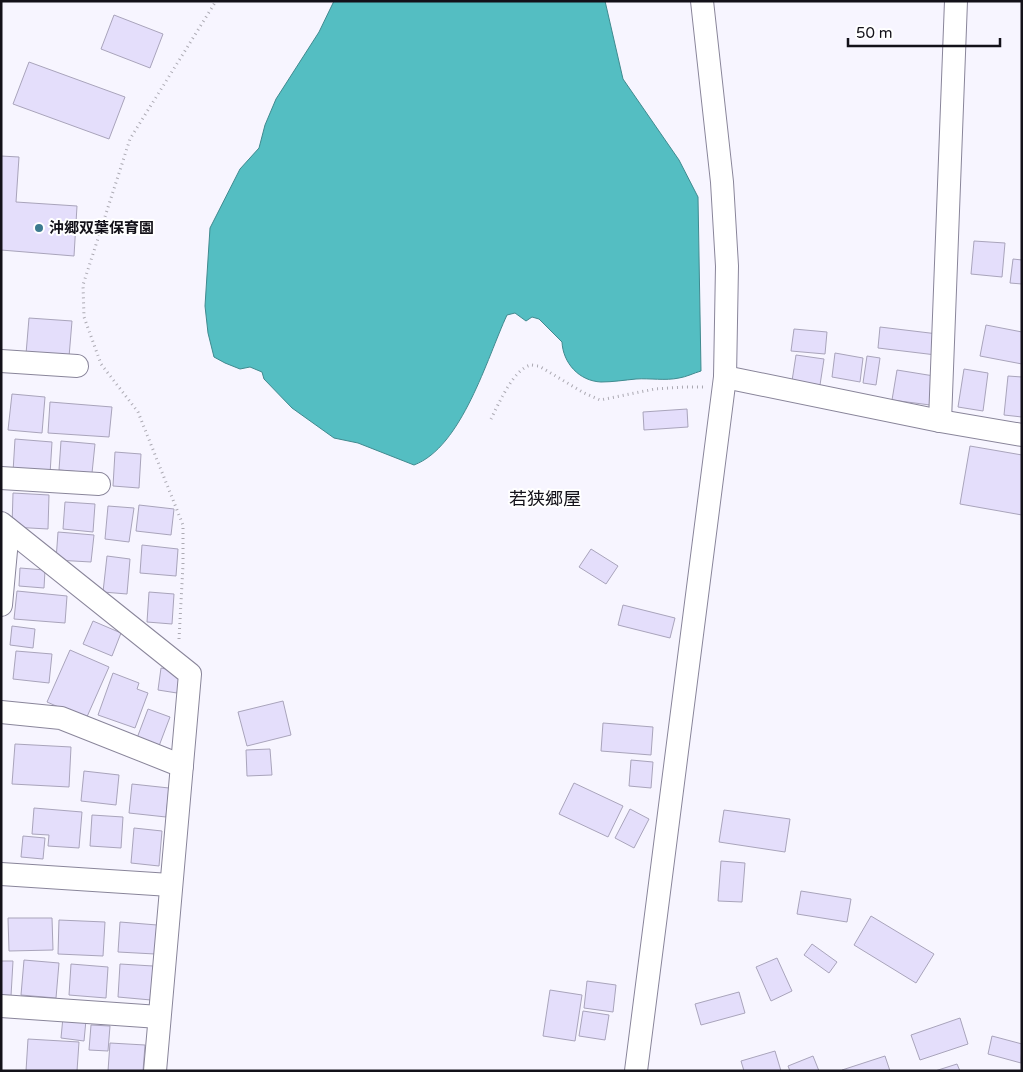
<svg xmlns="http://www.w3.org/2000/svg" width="1023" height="1072" font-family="'Varela Round','Noto Sans JP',sans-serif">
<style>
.water{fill:#54bec2;stroke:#408a8f}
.building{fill:#e4defb;stroke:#a9a4bb}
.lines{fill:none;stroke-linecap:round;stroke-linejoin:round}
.minor-casing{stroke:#89859a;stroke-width:24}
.path{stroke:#acaab3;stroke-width:3;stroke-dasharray:1 4;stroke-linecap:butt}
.minor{stroke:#fff;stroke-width:22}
.poi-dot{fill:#3c7a8f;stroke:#fff;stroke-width:2}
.labels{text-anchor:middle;stroke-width:4;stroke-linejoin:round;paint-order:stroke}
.poi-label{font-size:15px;font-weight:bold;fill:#131119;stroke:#fff;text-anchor:start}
.quarter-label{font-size:18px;fill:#131119;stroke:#fff}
</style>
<rect width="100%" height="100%" fill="#f7f5ff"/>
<path class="water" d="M334,1h271l18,78 56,81 19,37 3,174c-7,2 -15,6 -22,7 -14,3 -29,0 -43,1 -11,1 -23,3 -35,3 -22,-1 -38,-19 -39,-40l-23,-23 -7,-2 -6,4 -11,-8 -8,2c-20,43 -45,132 -93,150l-56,-22 -24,-5 -42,-30 -28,-29 -2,-7 -12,-5 -10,2 -15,-6 -11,-6 -6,-24 -3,-27 5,-78 30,-59 19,-21 6,-23 11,-26 43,-67z"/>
<g class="building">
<path d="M114,15l49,19 -13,34 -49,-19z"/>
<path d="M29,62l96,35 -16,42 -96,-35z"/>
<path d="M1,156l18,1 -3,45 61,4 -3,50 -73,-6z"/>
<path d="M974,241l31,2 -3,34 -31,-3z"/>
<path d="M1013,259l9,1v24l-12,-1z"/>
<path d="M29,318l43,3 -3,36 -43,-3z"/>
<path d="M986,325l36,7v32l-42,-8z"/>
<path d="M880,327l58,7 -2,21 -58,-7z"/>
<path d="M794,329l33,3 -2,22 -34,-3z"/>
<path d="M835,353l28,5 -3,24 -28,-5z"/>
<path d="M796,355l28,4 -4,26 -28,-4z"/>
<path d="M867,356l13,2 -4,27 -13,-2z"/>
<path d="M964,369l24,4 -5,38 -25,-4z"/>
<path d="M897,370l37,6 -4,29 -38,-5z"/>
<path d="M1008,376l14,1v40l-18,-2z"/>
<path d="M12,394l33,3 -3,36 -34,-3z"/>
<path d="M50,402l62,5 -3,30 -61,-4z"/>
<path d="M687,409l1,18 -44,3 -1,-18z"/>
<path d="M15,439l37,3 -2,32 -37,-2z"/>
<path d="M61,441l34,3 -3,29 -33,-3z"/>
<path d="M970,446l52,9v60l-62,-11z"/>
<path d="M115,452l26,2 -2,34 -26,-2z"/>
<path d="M13,493l36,2 -1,34 -36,-2z"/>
<path d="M65,502l30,2 -2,28 -30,-3z"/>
<path d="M139,505l35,4 -3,26 -35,-4z"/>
<path d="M108,506l26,2 -5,34 -24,-3z"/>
<path d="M58,532l36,3 -3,27 -35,-2z"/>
<path d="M142,545l36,4 -2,27 -36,-3z"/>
<path d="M591,549l27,17 -12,18 -27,-17z"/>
<path d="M107,556l23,3 -3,35 -24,-2z"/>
<path d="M20,568l25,2 -1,18 -25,-2z"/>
<path d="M17,591l50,5 -2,27 -51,-4z"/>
<path d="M149,592l25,2 -2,30 -25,-2z"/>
<path d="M623,605l52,13 -5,20 -52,-13z"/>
<path d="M93,621l28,12 -9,23 -29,-12z"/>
<path d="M12,626l23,3 -2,19 -23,-3z"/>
<path d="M70,650l39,17 -23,52 -39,-17z"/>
<path d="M16,651l36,3 -3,29 -36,-4z"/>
<path d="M161,668l20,4 -4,21 -19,-3z"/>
<path d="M113,673l26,10 -2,6 11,4 -13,35 -37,-13z"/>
<path d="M283,701l8,34 -44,11 -9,-34z"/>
<path d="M148,709l22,8 -11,29 -22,-8z"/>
<path d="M603,723l50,4 -2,28 -50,-4z"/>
<path d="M15,744l56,3 -2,40 -57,-3z"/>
<path d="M270,749l2,26 -25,1 -1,-26z"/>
<path d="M631,760l22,2 -2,26 -22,-2z"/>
<path d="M84,771l35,4 -3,30 -35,-4z"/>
<path d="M574,783l49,23 -15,31 -49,-23z"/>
<path d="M132,784l37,4 -3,29 -37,-4z"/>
<path d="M34,808l48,4 -3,36 -31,-2 1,-11 -17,-1z"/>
<path d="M630,809l19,10 -15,29 -19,-10z"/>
<path d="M724,810l66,9 -5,33 -66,-10z"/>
<path d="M92,815l31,2 -2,31 -31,-2z"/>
<path d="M134,828l28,3 -3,35 -28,-3z"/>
<path d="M23,836l22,2 -2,21 -22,-2z"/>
<path d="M721,861l24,2 -3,39 -24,-1z"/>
<path d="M801,891l50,8 -4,23 -50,-8z"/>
<path d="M871,916l63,38 -18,29 -62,-38z"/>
<path d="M8,918h44l1,32 -44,1z"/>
<path d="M59,920l46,2 -2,34 -45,-2z"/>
<path d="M120,922l37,3 -2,29 -37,-2z"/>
<path d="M812,944l25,18 -8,11 -25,-18z"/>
<path d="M777,958l15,33 -21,10 -15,-34z"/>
<path d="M24,960l35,3 -3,35 -35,-3z"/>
<path d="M1,961h12l-2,35h-10z"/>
<path d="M71,964l37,3 -2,31 -37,-3z"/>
<path d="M120,964l33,2 -2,34 -33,-3z"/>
<path d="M587,981l29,4 -3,27 -29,-4z"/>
<path d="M550,990l32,5 -7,46 -32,-5z"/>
<path d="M739,992l6,21 -44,12 -6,-21z"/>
<path d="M583,1011l26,4 -4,25 -26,-4z"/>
<path d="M63,1017l23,3 -2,21 -23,-3z"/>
<path d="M960,1018l8,26 -48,16 -9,-25z"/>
<path d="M91,1025l19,1 -2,25 -19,-1z"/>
<path d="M992,1036l30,8 -1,19 -33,-9z"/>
<path d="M28,1039l51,3 -2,29h-51z"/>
<path d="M110,1043l35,2 -2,26h-35z"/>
<path d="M775,1051l6,20h-37l-3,-10z"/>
<path d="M813,1056l6,15h-29l-2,-5z"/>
<path d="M885,1056l5,15h-48v-1z"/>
<path d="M957,1064l3,7h-25z"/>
</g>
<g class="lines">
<defs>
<g id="minor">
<path d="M1,361l76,5"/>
<path d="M725,377l215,44 82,14"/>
<path d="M940,421l16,-420"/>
<path d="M1,478l98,6"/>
<path d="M1,523l189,151 -35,397"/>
<path d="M1,605l7,-76"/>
<path d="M1,712l60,6 121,48"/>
<path d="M1,874l169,11"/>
<path d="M1,1006l158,11"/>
<path d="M636,1071l89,-694 2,-111 -5,-84 -20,-181"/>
</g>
</defs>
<use href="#minor" class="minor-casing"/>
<g class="path">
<path d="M491,419c7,-14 23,-51 40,-54 2,0 5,1 8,1l45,27 16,7 55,-11 29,-2h20"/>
<path d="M179,639l4,-74v-40l-45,-113 -37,-48 -17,-47 -1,-32 47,-146 86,-138"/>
</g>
<use href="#minor" class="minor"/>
</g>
<circle class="poi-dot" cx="39" cy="228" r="5"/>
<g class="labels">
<g class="poi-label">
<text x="49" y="233">沖郷双葉保育園</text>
</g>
<g class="quarter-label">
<text x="545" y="505">若狭郷屋</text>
</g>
</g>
<rect width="1023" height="1072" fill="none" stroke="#131119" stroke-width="5"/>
<path d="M848 38v8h152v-8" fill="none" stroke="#131119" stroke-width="2.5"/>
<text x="856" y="38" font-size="15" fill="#131119" stroke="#ffffff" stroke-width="4" paint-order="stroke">50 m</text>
</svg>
